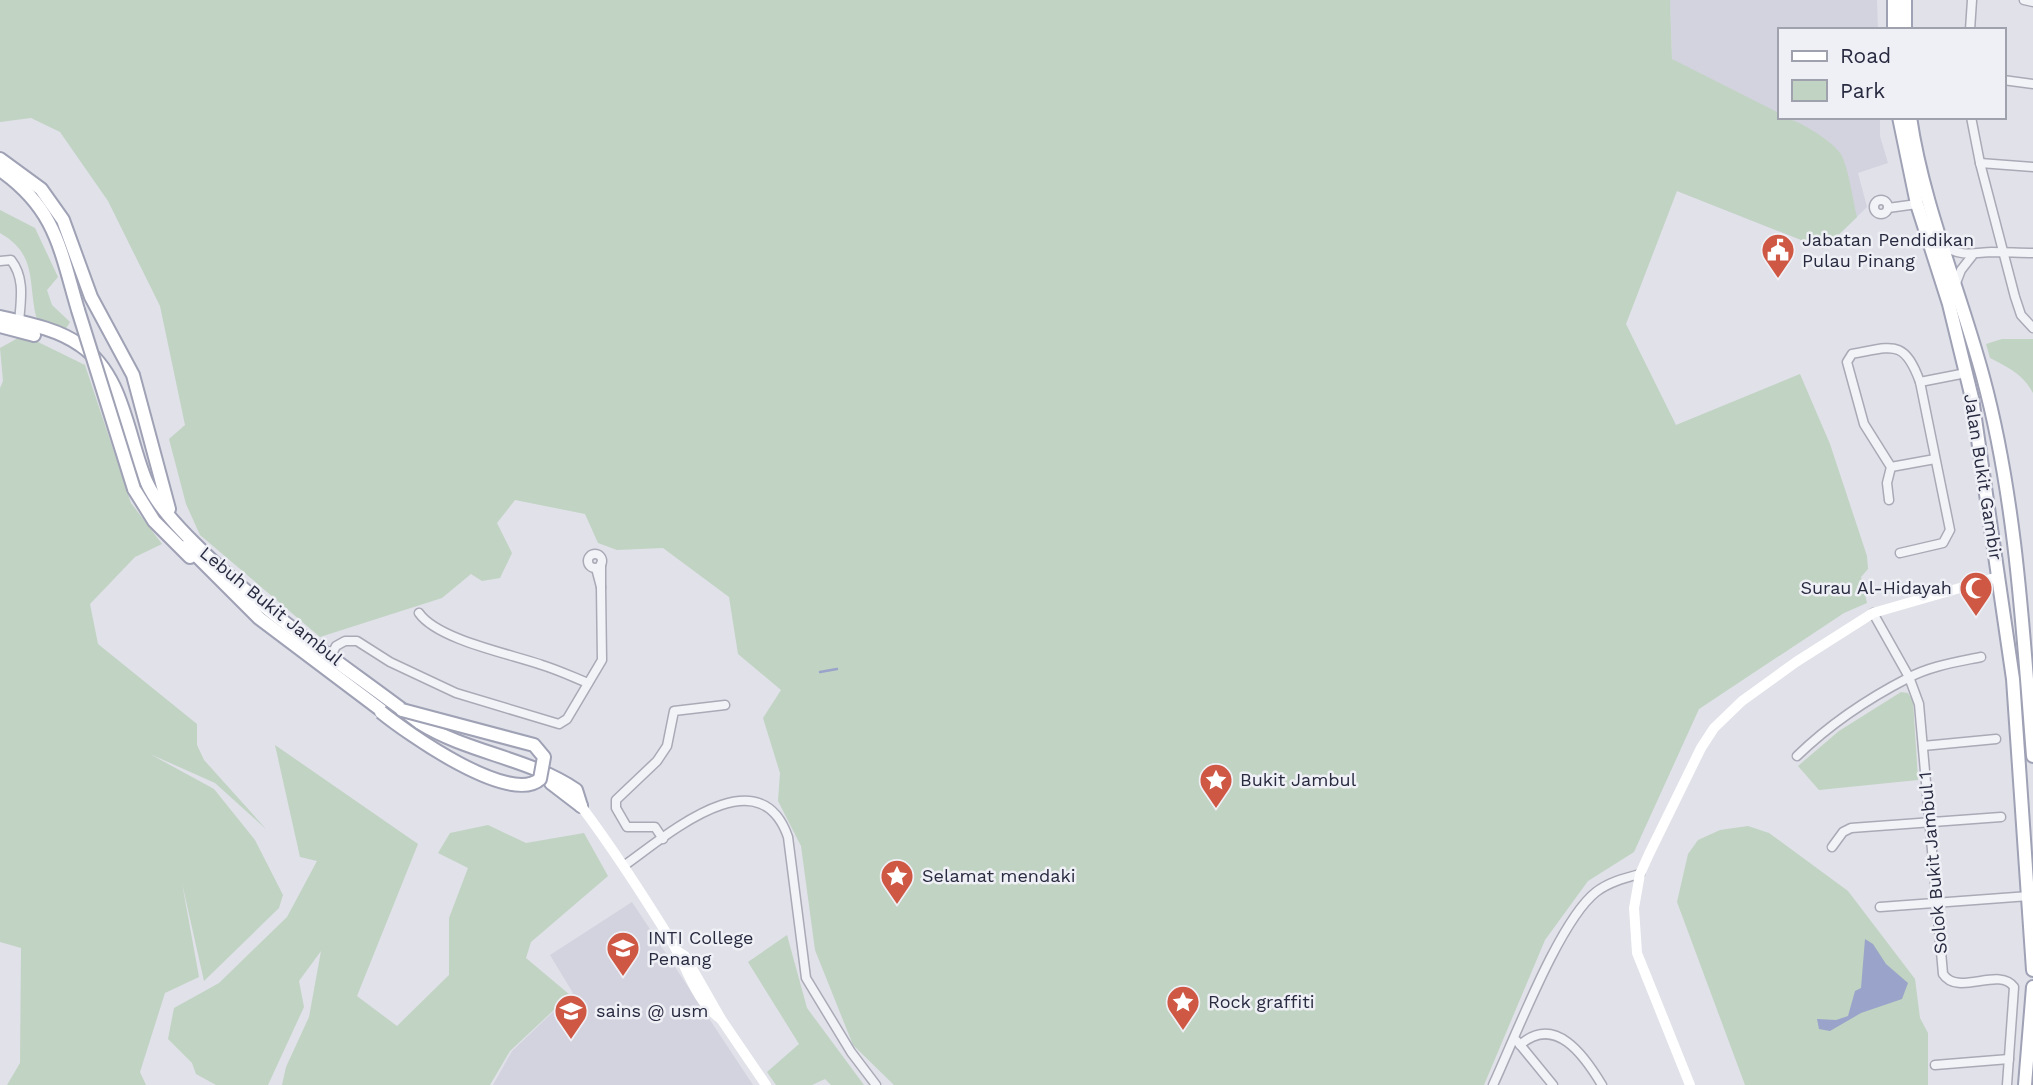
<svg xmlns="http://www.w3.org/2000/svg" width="2033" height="1085" font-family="'Work Sans',sans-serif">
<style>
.built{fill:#d2d3de}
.green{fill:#c1d3c2}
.water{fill:#9aa3c9}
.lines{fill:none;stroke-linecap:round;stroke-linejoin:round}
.stream{stroke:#9aa3c9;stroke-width:2.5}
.street-casing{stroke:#a9aab6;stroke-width:11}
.primary-casing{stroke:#9fa1b5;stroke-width:16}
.street{stroke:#f2f3f7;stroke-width:8}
.secondary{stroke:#fff;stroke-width:10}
.primary{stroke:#fff;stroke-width:12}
.primary-bridge-casing{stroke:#9fa1b5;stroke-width:16;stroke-linecap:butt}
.primary-bridge{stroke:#fff;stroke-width:12}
.labels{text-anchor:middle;stroke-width:5;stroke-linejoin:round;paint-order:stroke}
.poi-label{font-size:18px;fill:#282a40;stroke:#eff0f6;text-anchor:start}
.street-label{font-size:18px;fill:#282a40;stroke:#eff0f6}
</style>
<rect width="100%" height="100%" fill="#e0e1e9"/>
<g class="built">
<path d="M1670,0h207l1,30h-99v87h101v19l8,27 -30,10 9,34 -43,42 -147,-58z"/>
<path d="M632,902l121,183h-260l19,-34 61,-58 -23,-38z"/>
</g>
<g class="green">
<path d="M0,0h1670l2,59 107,54v4c16,0 52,23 61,36 8,11 13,48 17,64l-33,32 -147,-58 -51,133 50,101 124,-51 30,70 37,112 1,13 -7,8 6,26 -23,10 -145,96 -65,143 -46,29 -43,59 -61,145h-590l-41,-40 -38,-95 -14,-104 -23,-45 2,-28 -17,-55 18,-28 -43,-36 -9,-57 -66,-49 -46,2 -19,-7 -13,-29 -70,-14 -18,23 15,30 -12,25 -18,3 -11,-7 -29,24 -122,39 -120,-102 -14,-31 -17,-65 16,-14 -25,-119 -52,-105 -48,-69 -29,-14 -31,4z"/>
<path d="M0,210l35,18 23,49 -11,13 5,15 18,17 -5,8 -25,-8 -4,-6c-8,-35 1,-62 -36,-83z"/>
<path d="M18,338l18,3 49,24 46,138 31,41 -27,13 -45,47 8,40 99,80v21l7,15 62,69 -51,-46 -65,-29 64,35 41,51 28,55 -4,13 -75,73 -22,-98 17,94 -34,16 -25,79 6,13h-139l13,-22 1,-115 -21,-6v-554l3,-7 -3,-33z"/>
<path d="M2002,339h31v54c-10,-19 -24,-25 -43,-35l-4,-14z"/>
<path d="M1901,692l7,1 5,8 5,79 -99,10 -21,-24 41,-35z"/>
<path d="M275,745l143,99 -61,152 40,30 52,-51v-57l19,-50 -30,-15 12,-20 38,-8 38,18 58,-10 24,43 -77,66 -5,16 44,37 -60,56 -20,34h-208l4,-18 23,-50 12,-66 -22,30 5,26 -36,78h-52l-20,-11 -4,-11 -24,-24 6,-31 45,-25 68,-66 30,-56 -17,-4z"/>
<path d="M1748,826l21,7 79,58 67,88 5,39 8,15v52h-183l-68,-183 11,-48 10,-14 22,-10z"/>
<path d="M787,935l20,73 57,77h-33l-6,-6 -13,6h-36l-9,-13 32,-28 -51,-82z"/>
</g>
<path class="water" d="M1865,939l8,5 13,20 22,19 -6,16 -41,14 -31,18 -11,-2 -2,-10 19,1 12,-4 7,-25 6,-3z"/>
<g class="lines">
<path class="stream" d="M820,672l17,-3"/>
<defs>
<g id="street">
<path d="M2024,0l9,2"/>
<path d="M1970,30l2,-30"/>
<path d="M2003,80l30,4"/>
<path d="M1971,117l9,46 35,134 6,18 12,13"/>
<path d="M1980,163l53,4"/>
<circle cx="1881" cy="207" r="7"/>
<path d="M1888,208l29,-4"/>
<path d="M1943,246c19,11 29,7 49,6 14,0 28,1 41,1"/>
<path d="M0,261l11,-1c14,18 10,39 8,62"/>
<path d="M1956,283l5,-13 11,-14"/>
<path d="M1920,382l46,-9"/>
<path d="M1891,467l44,-8"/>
<path d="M1889,500l-2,-17 4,-16 -27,-43 -17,-62 5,-8c40,-7 52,-16 68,28l30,148 -7,13 -43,10"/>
<circle cx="595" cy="561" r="7"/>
<path d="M596,568l5,19v-23"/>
<path d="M419,613c19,27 92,41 123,52 16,5 31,12 46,18"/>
<path d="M1873,613l36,64 10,27 24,270c15,23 56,-8 71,13l-7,98"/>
<path d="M331,656l5,-10 9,-5h12l33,21 66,31 103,31 8,-5 35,-59 -1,-73"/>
<path d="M1923,746l73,-7"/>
<path d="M1797,756c31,-30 72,-58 111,-78 22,-12 49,-16 73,-21"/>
<path d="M663,839l-8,-12h-28l-11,-19v-8l41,-39 10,-15 7,-35 51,-6"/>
<path d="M1832,847l11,-15 8,-4 150,-11"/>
<path d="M625,865c41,-29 134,-111 163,-28l18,141 45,74 25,33"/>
<path d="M1880,907l149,-11"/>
<path d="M1517,1041l36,44"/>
<path d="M1520,1045c35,-31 64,10 82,40"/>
<path d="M1935,1065l74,-6"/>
<path d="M1493,1085c22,-47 66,-164 103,-193 13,-10 29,-14 44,-18"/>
</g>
<g id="primary">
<path d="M1905,0v30"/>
<path d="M1894,30v-30"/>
<path d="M1899,117l18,87 32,100 23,94 41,281 20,291"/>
<path d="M1910,117c13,89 50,174 73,260 33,122 40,254 50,379"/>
<path d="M0,159l41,30 22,31 28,77 42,78 36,134"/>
<path d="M0,170c56,39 60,79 78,140"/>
<path d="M0,317c26,6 58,12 80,28 44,30 47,91 66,136 11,24 31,45 49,63 67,68 150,122 225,179 48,30 109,35 156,67l5,16"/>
<path d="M0,326l34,9"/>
<path d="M134,489l20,32 36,36"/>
<path d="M187,546l72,72 130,98"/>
<path d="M551,783l30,23"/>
<path d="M2025,1085l8,-98"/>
</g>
</defs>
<use href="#street" class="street-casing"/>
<use href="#primary" class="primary-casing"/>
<use href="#street" class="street"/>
<g class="secondary">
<path d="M581,806c33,44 62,89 91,136 15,25 23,59 49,77"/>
<path d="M677,951l8,5 36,63 45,66"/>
<path d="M1690,1085l-53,-132 -3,-45 6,-34 9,-20 52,-106 13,-20 28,-27 54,-39 77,-49 125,-36"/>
</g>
<use href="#primary" class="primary"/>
<defs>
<g id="primary-bridge">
<path d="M78,310l56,179"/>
<path d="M381,712c26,21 129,94 159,67l4,-22 -10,-12 -132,-35"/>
</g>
</defs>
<use href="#primary-bridge" class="primary-bridge-casing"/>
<use href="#primary-bridge" class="primary-bridge"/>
</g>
<defs>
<symbol id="civic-pin" viewBox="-11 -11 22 30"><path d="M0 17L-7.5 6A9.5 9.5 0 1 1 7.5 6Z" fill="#cf5844" stroke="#eff0f6"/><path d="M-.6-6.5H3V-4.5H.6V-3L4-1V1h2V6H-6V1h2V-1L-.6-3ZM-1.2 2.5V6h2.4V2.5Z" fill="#fff"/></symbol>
<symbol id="mosque-pin" viewBox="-11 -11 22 30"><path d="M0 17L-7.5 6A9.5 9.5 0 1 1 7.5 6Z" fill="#cf5844" stroke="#eff0f6"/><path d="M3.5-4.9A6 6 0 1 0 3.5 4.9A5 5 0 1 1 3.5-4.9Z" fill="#fff"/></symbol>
<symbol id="sight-pin" viewBox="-11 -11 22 30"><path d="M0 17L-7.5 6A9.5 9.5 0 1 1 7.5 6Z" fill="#cf5844" stroke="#eff0f6"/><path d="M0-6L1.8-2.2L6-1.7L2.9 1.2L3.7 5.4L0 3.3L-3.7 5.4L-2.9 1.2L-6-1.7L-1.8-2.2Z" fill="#fff"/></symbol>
<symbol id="university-pin" viewBox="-11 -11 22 30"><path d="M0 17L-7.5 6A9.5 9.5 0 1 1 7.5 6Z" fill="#cf5844" stroke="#eff0f6"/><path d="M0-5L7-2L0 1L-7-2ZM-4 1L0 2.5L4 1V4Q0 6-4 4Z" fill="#fff"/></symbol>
</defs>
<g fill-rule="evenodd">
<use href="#civic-pin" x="1759" y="231" width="38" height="52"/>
<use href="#mosque-pin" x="1957" y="569" width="38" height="52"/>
<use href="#sight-pin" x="1197" y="761" width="38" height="52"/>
<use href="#sight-pin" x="878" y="857" width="38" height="52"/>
<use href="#university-pin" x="604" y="929" width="38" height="52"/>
<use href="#sight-pin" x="1164" y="983" width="38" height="52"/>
<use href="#university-pin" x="552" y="992" width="38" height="52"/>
</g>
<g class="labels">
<g class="poi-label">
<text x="1802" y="246">Jabatan Pendidikan<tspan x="1802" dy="21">Pulau Pinang</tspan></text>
<text x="1952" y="594" text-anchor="end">Surau Al-Hidayah</text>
<text x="1240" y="786">Bukit Jambul</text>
<text x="922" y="882">Selamat mendaki</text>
<text x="648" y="944">INTI College<tspan x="648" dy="21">Penang</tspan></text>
<text x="1208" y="1008">Rock graffiti</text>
<text x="596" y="1017">sains @ usm</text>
</g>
<g class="street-label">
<text transform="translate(1983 477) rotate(81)" y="6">Jalan Bukit Gambir</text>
<text transform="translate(271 606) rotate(39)" y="6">Lebuh Bukit Jambul</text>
<text transform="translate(1933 863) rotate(-95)" y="6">Solok Bukit Jambul 1</text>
</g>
</g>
<rect x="1778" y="28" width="228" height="91" fill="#eff0f6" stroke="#9fa1ad" stroke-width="2"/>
<rect x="1792" y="51" width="35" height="10" fill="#ffffff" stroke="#9fa1ad" stroke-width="2"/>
<text x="1840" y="63" font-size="21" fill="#282a40">Road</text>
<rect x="1792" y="80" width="35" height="21" fill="#c1d3c2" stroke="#9fa1ad" stroke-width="2"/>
<text x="1840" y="98" font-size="21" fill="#282a40">Park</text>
</svg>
